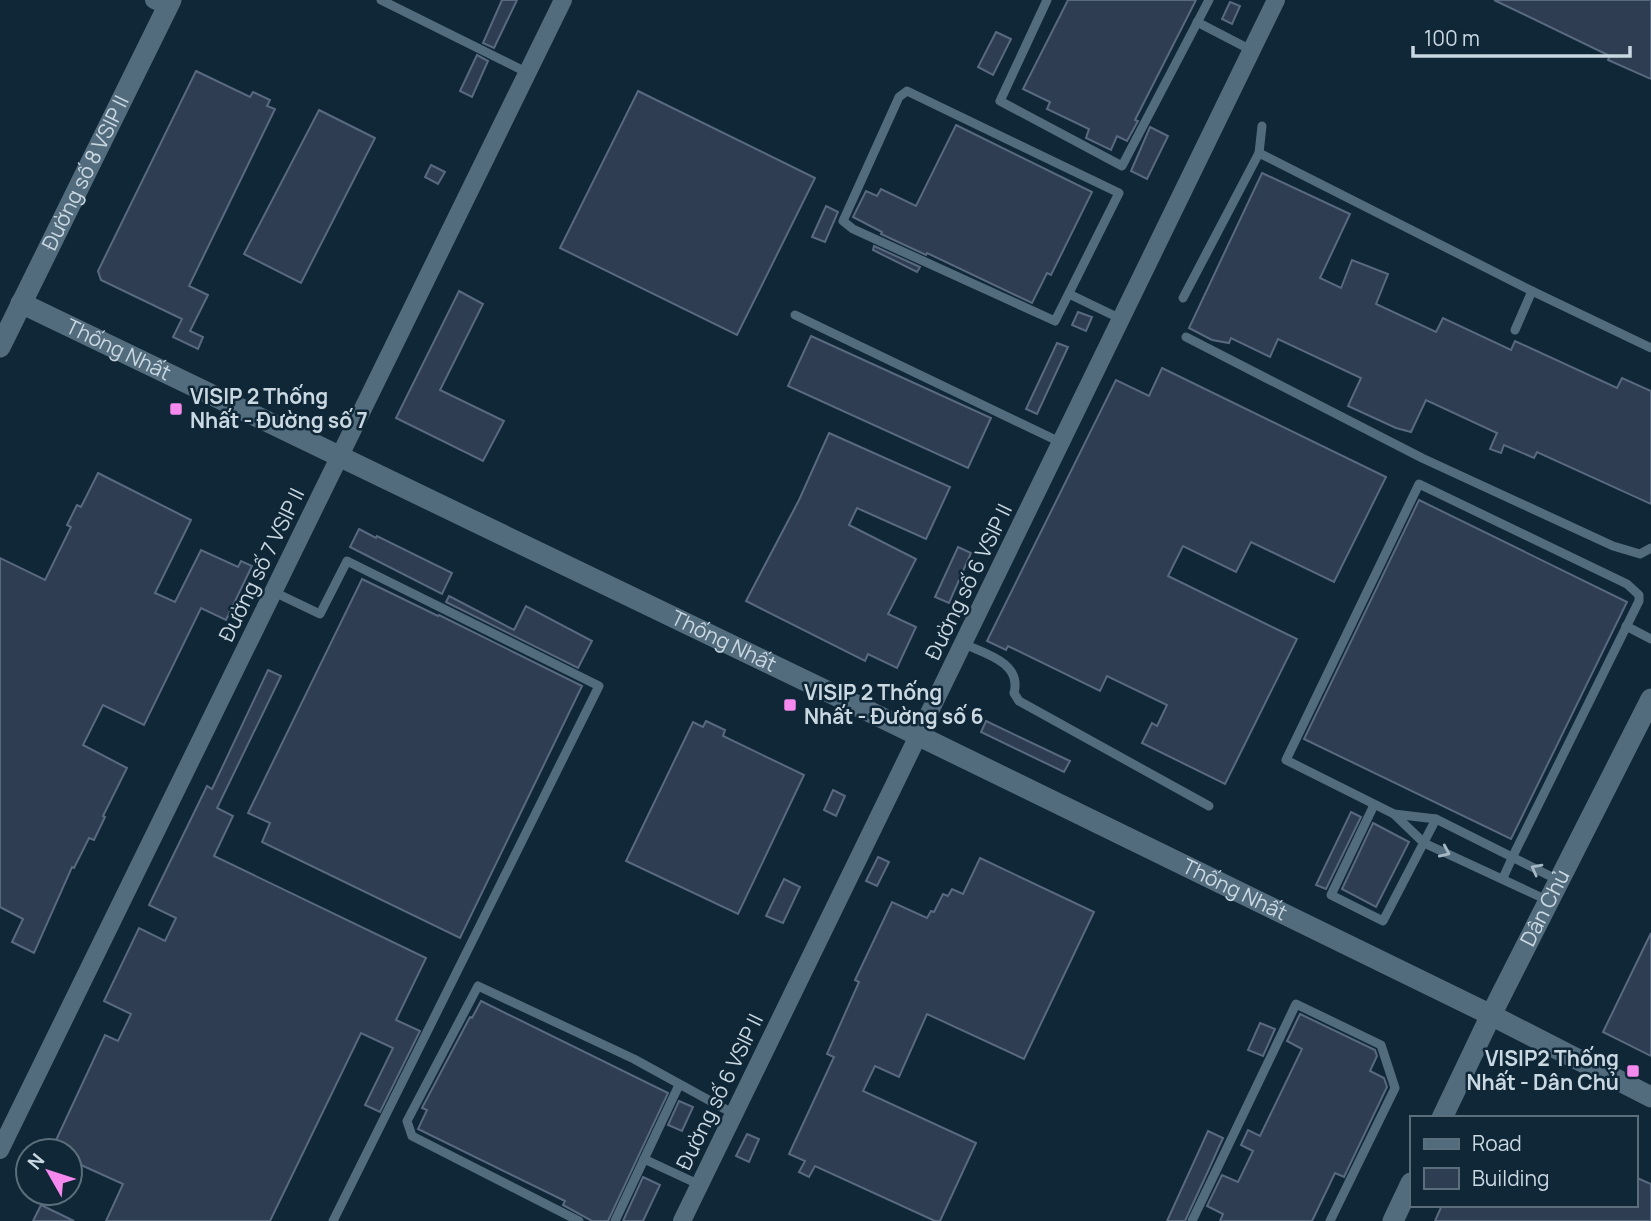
<svg xmlns="http://www.w3.org/2000/svg" width="1651" height="1221" font-family="Manrope,sans-serif">
<style>
.building{fill:#2e3d52;stroke:#596980;stroke-width:2}
.lines{fill:none;stroke-linecap:round;stroke-linejoin:round}
.lane{stroke:#526c7e;stroke-width:9}
.street{stroke:#526c7e;stroke-width:18}
.secondary{stroke:#526c7e;stroke-width:21}
.oneway{stroke:#a6b8c4}
.poi-dot{fill:#f689ee;stroke:#0f2737;stroke-width:2.5}
.labels{text-anchor:middle;stroke-width:5;stroke-linejoin:round;paint-order:stroke}
.street-label{font-size:21px;fill:#cad8e2;stroke:#0f2737}
.poi-label{font-size:21px;font-weight:bold;fill:#cad8e2;stroke:#0f2737;text-anchor:start}
</style>
<rect width="100%" height="100%" fill="#0f2737"/>
<g class="building">
<path d="M502,0h15l-23,48 -11,-5z"/>
<path d="M1068,0h128l-61,120 3,1 -11,20 -10,-5 -6,14 -25,-12 3,-9 -42,-20 3,-7 -27,-13z"/>
<path d="M1494,0h157v79l-43,-19 2,-4z"/>
<path d="M1230,2l10,4 -8,18 -10,-5z"/>
<path d="M996,32l15,7 -18,36 -15,-8z"/>
<path d="M477,55l11,6 -16,36 -12,-6z"/>
<path d="M196,71l54,26 3,-5 17,8 -3,6 8,3 -86,177 19,9 -18,36 13,6 -5,12 -25,-12 9,-18 -81,-39 -3,-9z"/>
<path d="M638,91l177,87 -78,157 -177,-87z"/>
<path d="M319,110l56,28 -74,145 -57,-29z"/>
<path d="M956,125l136,67 -41,83 -4,-2 -15,30 -105,-50 -1,2 -45,-21 1,-2 -29,-15 13,-26 11,5 4,-7 35,17z"/>
<path d="M1150,127l18,9 -21,43 -16,-8z"/>
<path d="M431,165l14,7 -7,12 -13,-7z"/>
<path d="M1262,173l88,41 -30,64 21,10 11,-28 36,14 -12,30 60,28 7,-14 68,32 4,-9 102,47 5,-10 29,13v113l-114,-52 -3,6 -30,-13 -3,8 -11,-4 7,-16 -71,-33 -15,32 -15,-4 -48,-22 13,-28 -83,-39 -8,18 -39,-19 -2,5 -17,-3 -23,-12z"/>
<path d="M826,206l12,6 -13,30 -13,-5z"/>
<path d="M874,246l46,21 -3,5 -44,-22z"/>
<path d="M459,291l24,13 -43,86 64,31 -21,40 -87,-43z"/>
<path d="M1078,312l14,5 -6,14 -14,-6z"/>
<path d="M811,336l180,82 -23,50 -180,-82z"/>
<path d="M1057,343l11,4 -31,67 -11,-5z"/>
<path d="M1162,368l224,109 -52,105 -83,-40 -15,30 -53,-26 -15,30 129,63 -72,145 -83,-41 10,-20 5,3 10,-21 -60,-29 -7,15 -92,-45 -2,4 -19,-9 129,-261 33,16z"/>
<path d="M829,433l121,54 -24,52 -69,-31 -8,17 67,34 -28,55 28,13 -19,41 -29,-14 -3,7 -119,-60 53,-101z"/>
<path d="M98,473l93,47 -36,73 20,9 26,-52 37,17 3,-6 11,5 -26,54 -25,-12 -57,117 -41,-20 -20,40 44,23 -24,48 2,1 -11,23 -5,-2 -15,30 -2,-1 -38,86 -22,-11 11,-23 -23,-12v-349l45,22 26,-53 -4,-2 10,-20 4,2z"/>
<path d="M1419,500l208,102 -116,237 -207,-100z"/>
<path d="M359,529l17,9 1,-2 75,37 -10,21 -92,-47z"/>
<path d="M958,547l13,6 -22,50 -14,-6z"/>
<path d="M362,579l76,37 1,-1 143,71 -122,252 -198,-96 8,-19 -22,-10z"/>
<path d="M449,596l65,34 12,-24 66,35 -14,27 -132,-66z"/>
<path d="M268,670l13,6 -64,132 16,8 -19,40 212,102 -30,62 24,11 -40,81 -15,-7 28,-57 -32,-15 -91,188h-164l17,-37 -53,-24v-9h-19l54,-116 13,6 13,-27 -27,-13 35,-73 26,13 11,-23 -27,-13 58,-119 5,3z"/>
<path d="M706,721l19,9 -2,6 81,39 -66,139 -112,-53 67,-139 10,5z"/>
<path d="M986,721l84,40 -6,11 -83,-40z"/>
<path d="M833,790l12,6 -9,20 -12,-6z"/>
<path d="M1351,812l10,5 -35,72 -10,-4z"/>
<path d="M1373,823l36,19 -33,65 -34,-18z"/>
<path d="M878,857l11,5 -12,24 -11,-5z"/>
<path d="M980,858l114,54 -70,147 -97,-45 -28,63 -24,-11 -12,25 113,52 -36,78h-5l-120,-55 -6,11 -10,-5 6,-11 -16,-7 45,-97 -7,-3 32,-72 -4,-2 37,-78 35,16 4,-7 3,1 9,-18 5,2 4,-7 11,5z"/>
<path d="M784,879l16,8 -17,36 -17,-7z"/>
<path d="M1651,933v123l-48,-24z"/>
<path d="M481,1001l187,92 -60,128h-16l-29,-16 2,-4 -147,-72 9,-19 -5,-2 48,-91 2,1z"/>
<path d="M1300,1014l75,36 2,6 -7,15 14,7 3,9 -43,90 -9,-4 -23,48h-92l3,-7 -16,-8 15,-31 16,7 15,-31 -12,-6 7,-15 12,6 42,-87 -15,-8z"/>
<path d="M1260,1023l15,6 -12,27 -15,-6z"/>
<path d="M679,1101l14,6 -11,24 -14,-6z"/>
<path d="M1208,1131l15,7 -14,31 -24,52h-18z"/>
<path d="M747,1134l12,5 -10,23 -13,-6z"/>
<path d="M643,1177l17,8 -17,36h-20z"/>
<path d="M1635,1177l16,7v37h-216l7,-16h193z"/>
<path d="M41,1205l33,16h-41z"/>
</g>
<g class="lines">
<g class="lane">
<path d="M381,0l147,73"/>
<path d="M1047,0l-47,101 122,65 87,-166"/>
<path d="M1197,22l54,28"/>
<path d="M907,91l212,102 -64,128 -202,-92 -10,-8 56,-124z"/>
<path d="M1259,153l273,138 119,57"/>
<path d="M1069,294l52,25"/>
<path d="M1183,298l76,-145 3,-27"/>
<path d="M795,315l267,128"/>
<path d="M1515,330l17,-39"/>
<path d="M1186,337l236,121 191,88 27,8 11,-6"/>
<path d="M274,592l46,22 27,-53 252,125 -266,535"/>
<path d="M1626,626l25,13"/>
<path d="M964,644c22,10 58,19 50,49l5,8 190,105"/>
<path d="M1374,805l-43,90 52,26 53,-102"/>
<path d="M1394,814l30,29 125,58"/>
<path d="M1503,878l10,-22 126,-255v-6l-12,-11 -208,-100 -133,276 108,54 42,5 122,61"/>
<path d="M644,1159l56,26"/>
<path d="M579,1221l-167,-85 -5,-15 71,-135 156,73 100,55"/>
<path d="M615,1221l64,-136"/>
<path d="M1192,1221l104,-217 85,41 14,43 -65,133"/>
</g>
<g class="street">
<path d="M154,0l14,6"/>
<path d="M0,1150l563,-1150"/>
<path d="M682,1221l594,-1221"/>
</g>
<g class="secondary">
<path id="s1" d="M21,303l843,406 627,306 160,82"/>
<path id="s2" d="M0,347l171,-347"/>
<path id="s3" d="M1442,1118l49,-103 160,-316"/>
<path d="M1393,1221l18,-38"/>
</g>
</g>
<defs><path id="oneway-chevron" d="M-2-3.5L2.5 0L-2 3.5" fill="none" stroke-width="1.6" stroke-linecap="round" stroke-linejoin="round" transform="scale(1.75)"/></defs>
<g class="oneway">
<use href="#oneway-chevron" transform="translate(1445 852) rotate(24)"/>
<use href="#oneway-chevron" transform="translate(1536 869) rotate(-152)"/>
</g>
<g class="poi-dot">
<rect x="169" y="402" width="14" height="14" rx="3.5"/>
<rect x="783" y="698" width="14" height="14" rx="3.5"/>
<rect x="1626" y="1064" width="14" height="14" rx="3.5"/>
</g>
<g class="labels">
<g class="street-label">
<text dy="7" stroke="none"><textPath href="#s2" startOffset="194">Đường số 8 VSIP II</textPath></text>
<text dy="7" stroke="none"><textPath href="#s1" startOffset="108">Thống Nhất</textPath></text>
<text transform="translate(262 565) rotate(-64)" y="7">Đường số 7 VSIP II</text>
<text transform="translate(969 582) rotate(-64)" y="7">Đường số 6 VSIP II</text>
<text dy="7" stroke="none"><textPath href="#s1" startOffset="780">Thống Nhất</textPath></text>
<text dy="7" stroke="none"><textPath href="#s1" startOffset="1348">Thống Nhất</textPath></text>
<text dy="7" stroke="none"><textPath href="#s3" startOffset="234">Dân Chủ</textPath></text>
<text transform="translate(720 1092) rotate(-64)" y="7">Đường số 6 VSIP II</text>
</g>
<g class="poi-label">
<text x="190" y="404">VISIP 2 Thống<tspan x="190" dy="24">Nhất - Đường số 7</tspan></text>
<text x="804" y="700">VISIP 2 Thống<tspan x="804" dy="24">Nhất - Đường số 6</tspan></text>
<text x="1619" y="1066" text-anchor="end">VISIP2 Thống<tspan x="1619" dy="24">Nhất - Dân Chủ</tspan></text>
</g>
</g>
<rect x="1410" y="1116" width="228" height="91" fill="#0f2737" stroke="#5a6e7b" stroke-width="2"/>
<rect x="1424" y="1139" width="35" height="10" fill="#526c7e" stroke="#5a6e7b" stroke-width="2"/>
<text x="1472" y="1151" font-size="21" fill="#cad8e2">Road</text>
<rect x="1424" y="1168" width="35" height="21" fill="#2e3d52" stroke="#5a6e7b" stroke-width="2"/>
<text x="1472" y="1186" font-size="21" fill="#cad8e2">Building</text>
<g transform="translate(49 1172) rotate(309)"><circle r="33" fill="#0f2737" stroke="#5a6e7b" stroke-width="2"/>
<path d="M0-5L12 26L0 18L-12 26Z" fill="#f689ee"/>
<text y="-10" font-size="19" font-weight="bold" text-anchor="middle" fill="#cad8e2">N</text>
</g>
<path d="M1413 46v10h217v-10" fill="none" stroke="#cad8e2" stroke-width="3.5"/>
<text x="1424" y="46" font-size="21" fill="#cad8e2" stroke="#0f2737" stroke-width="5" paint-order="stroke">100 m</text>
</svg>
